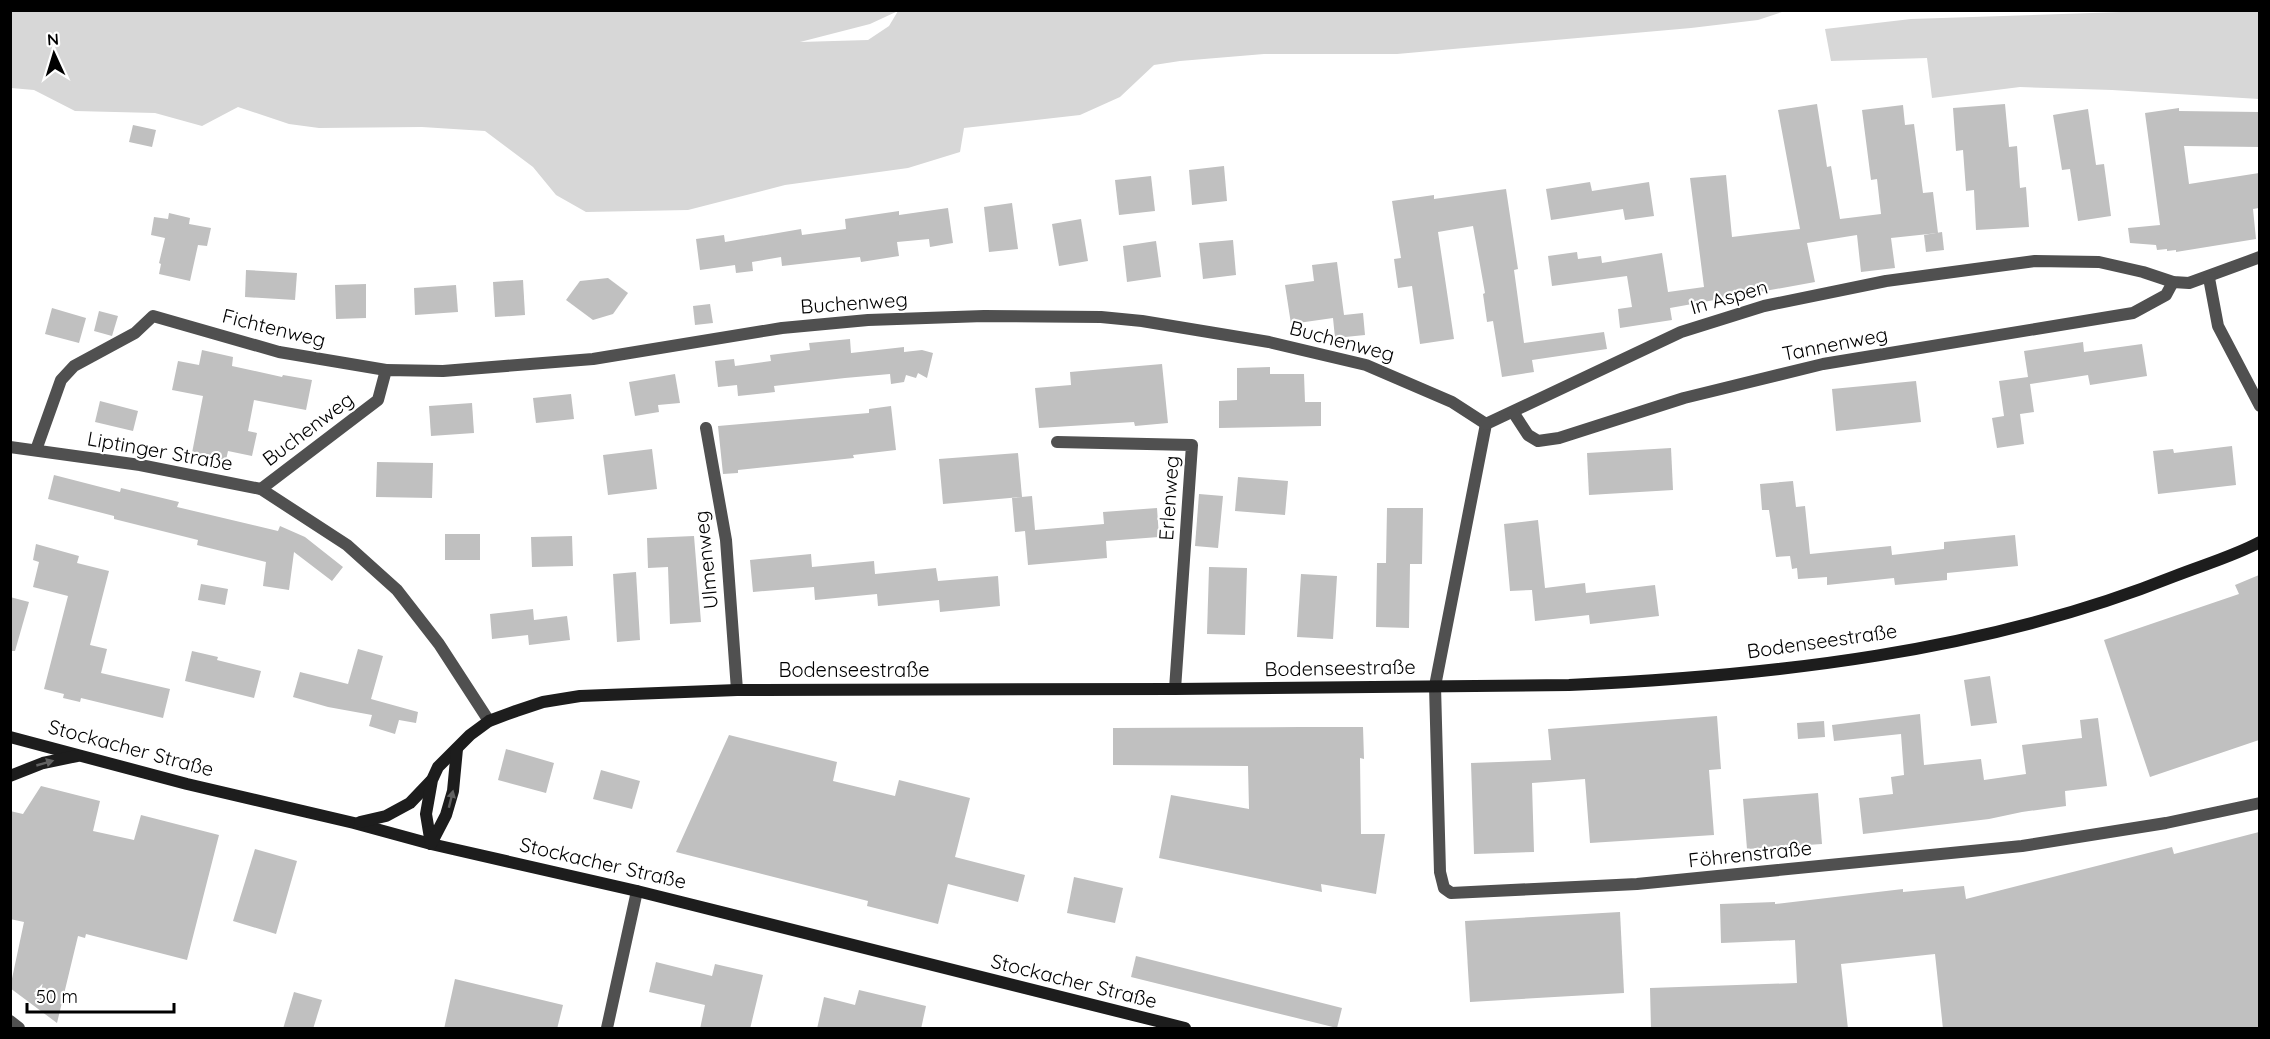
<svg xmlns="http://www.w3.org/2000/svg" width="2270" height="1039" font-family="Quicksand,sans-serif">
<style>
.green{fill:#d7d7d7;fill-rule:evenodd}
.building{fill:#c0c0c0}
.lines{fill:none;stroke-linecap:round;stroke-linejoin:round}
.street{stroke:#505050;stroke-width:12}
.secondary{stroke:#1d1d1d;stroke-width:12}
.oneway{fill:#616161}
.labels{text-anchor:middle;stroke-width:4.5;stroke-linejoin:round;paint-order:stroke}
.street-label{font-size:20px;fill:#000;stroke:#fff}
</style>
<rect width="100%" height="100%" fill="#fff"/>
<g class="green">
<path d="M10,11h1775l-27,9 -67,8 -294,26h-133l-84,7 -26,4 -34,32 -40,18 -116,13 -4,24 -52,16 -123,17 -97,25 -102,2 -30,-17 -23,-28 -48,-36 -63,-4 -103,1 -30,-4 -51,-17 -36,19 -47,-13 -80,-2 -41,-21 -23,-2zM898,11l-9,15 -21,14 -68,2 70,-18z"/>
<path d="M2151,11h108v88l-147,-9 -92,-3 -88,11 -5,-40 -96,3 -6,-32 86,-10z"/>
</g>
<g class="building">
<path d="M1817,104l10,63 4,-1 9,53 41,-5 -4,-35 -6,1 -9,-70 41,-5 2,20 9,-1 9,69 10,-1 5,41 -47,5 4,30 -34,4 -4,-37 -50,8 8,39 -145,26 2,12 -52,8 -2,-19 14,-2 -5,-31 -75,10 -4,-30 29,-4 1,7 23,-3 1,7 60,-10 6,39 36,-5 -14,-109 36,-3 6,62 68,-8 -22,-119z"/>
<path d="M2005,104l4,43 8,-1 3,42 6,-1 3,40 -53,3 -2,-40 -8,1 -3,-41 -7,1 -3,-43z"/>
<path d="M2179,108v3l80,1v35l-75,-1 5,38 70,-11v35l-6,1 3,30 -80,13v-2l-9,1v-2l-10,1 -1,-5 -26,-2 -2,-15 32,-3 -15,-112z"/>
<path d="M2088,109l8,56 8,-1 7,52 -33,5 -8,-52 -8,1 -9,-55z"/>
<path d="M133,125l23,5 -4,17 -23,-5z"/>
<path d="M1224,166l3,35 -35,4 -3,-35z"/>
<path d="M1151,176l4,35 -36,4 -4,-35z"/>
<path d="M1590,182l2,9 57,-9 5,34 -29,4 -2,-11 -72,11 -5,-31z"/>
<path d="M1506,189l12,80 -4,1 10,73 80,-11 3,17 -75,11 2,12 -32,5 -9,-56 -6,1 -4,-28 2,-1 -12,-67 -35,6 16,107 -34,5 -8,-58 -14,2 -4,-29 7,-1 -9,-57 42,-6v4z"/>
<path d="M1012,203l6,46 -29,3 -5,-45z"/>
<path d="M948,208l5,35 -23,4 -1,-8 -32,3 2,14 -38,6 -1,-5 -78,9 -1,-9 -29,5 1,9 -17,2 -1,-8 -35,5 -4,-31 28,-4 1,7 76,-13 1,6 44,-6 -1,-10 54,-8v4z"/>
<path d="M169,213l21,5 -1,6 22,4 -4,18 -9,-1 -8,36 -31,-7 2,-10 -2,-1 6,-25 -14,-3 3,-18 14,2z"/>
<path d="M1081,219l7,42 -29,5 -7,-42z"/>
<path d="M1942,232l2,18 -18,2 -2,-17z"/>
<path d="M1233,240l3,35 -33,4 -4,-36z"/>
<path d="M1156,241l5,36 -34,5 -4,-36z"/>
<path d="M1337,262l7,53 19,-2 2,22 -30,3 -2,-20 -42,6 -6,-39 29,-4 -2,-16z"/>
<path d="M246,270l51,3 -2,27 -50,-3z"/>
<path d="M608,278l20,15 -15,21 -20,6 -27,-20 14,-19z"/>
<path d="M523,280l2,35 -30,2 -2,-35z"/>
<path d="M366,284v34l-30,1 -1,-34z"/>
<path d="M456,285l2,27 -43,3 -1,-27z"/>
<path d="M710,304l3,19 -18,2 -2,-19z"/>
<path d="M52,308l34,10 -7,25 -34,-9z"/>
<path d="M99,311l19,5 -6,20 -18,-5z"/>
<path d="M850,339l1,14 53,-6v5l18,-2 11,3 -6,25 -9,-5 -2,5 -10,-3 -2,7 -13,2 -1,-10 -45,4 -71,8 1,6 -37,4 -1,-11 -19,2 -3,-26 19,-2 1,7 36,-5 -1,-6 40,-5 -1,-7z"/>
<path d="M2083,342l1,10 58,-8 5,32 -57,9 -2,-10 -58,9 4,28 -14,2 4,30 -27,4 -5,-30 12,-2 -5,-35 29,-4 -4,-26z"/>
<path d="M202,350l31,7 -1,9 50,11 1,-2 29,5 -6,30 -52,-10 -6,31 9,2 -5,23 -24,-5 -2,9 -34,-7 11,-57 -31,-6 6,-29 21,4z"/>
<path d="M1162,364l6,59 -33,3 -1,-4 -95,6 -4,-40 36,-3 -1,-13z"/>
<path d="M1270,367v7h34l1,28h16v24l-102,2v-27l18,-1v-32z"/>
<path d="M675,374l5,29 -22,2 1,7 -24,4 -6,-34z"/>
<path d="M1916,381l5,41 -85,9 -4,-42z"/>
<path d="M571,394l3,25 -38,4 -3,-25z"/>
<path d="M100,401l38,10 -5,20 -38,-9z"/>
<path d="M472,403l2,30 -43,3 -2,-30z"/>
<path d="M891,406l5,44 -43,5 1,3 -116,12v3l-15,1 -5,-48 151,-13v-4z"/>
<path d="M2232,446l4,39 -78,9 -5,-43 20,-2 1,4z"/>
<path d="M1671,448l2,42 -84,5 -2,-42z"/>
<path d="M652,449l5,40 -49,6 -5,-40z"/>
<path d="M1018,453l4,44 -79,7 -4,-45z"/>
<path d="M377,462l56,1 -1,35 -56,-1z"/>
<path d="M54,475l66,17 1,-4 58,14 -2,5 101,24 2,-5 25,11 38,30 -11,14 -38,-29 -5,38 -26,-4 3,-24 -69,-17 1,-5 -84,-21v-3l-66,-17z"/>
<path d="M1238,477l50,4 -3,34 -50,-4z"/>
<path d="M1793,481l3,26 9,-1 5,48 81,-8 1,9 52,-6v-7l71,-7 3,31 -71,7v7l-52,5 -1,-7 -67,7v-8l-29,2 -1,-11 -5,1 -2,-13 -14,1 -7,-47h-7l-2,-26z"/>
<path d="M1199,494l24,2 -5,52 -23,-2z"/>
<path d="M1032,496l3,34 69,-6 -1,-12 54,-4 2,29 -53,4 1,17 -79,7 -3,-34 -10,1 -3,-34z"/>
<path d="M1387,508h36l-1,56h-12l-1,64 -33,-1 1,-64h9z"/>
<path d="M1538,520l7,68 40,-5 1,10 69,-8 4,31 -69,8 -1,-9 -54,6 -3,-31 -22,1 -6,-67z"/>
<rect x="445" y="534" width="35" height="26"/>
<path d="M572,536l1,30 -41,1 -1,-30z"/>
<path d="M694,536l7,86 -31,2 -2,-57 -20,1 -1,-30z"/>
<path d="M36,544l43,12 -2,7 32,8 -19,74 17,4 -6,24 69,16 -7,29 -82,-20 -1,4 -17,-4 1,-4 -20,-5 24,-93 -35,-9 6,-25 -6,-2z"/>
<path d="M811,554l1,13 62,-6 1,13 61,-6 2,13 60,-5 2,30 -60,6 -1,-12 -61,6 -1,-12 -62,6 -1,-13 -61,5 -3,-32z"/>
<path d="M1209,567l38,1 -2,67 -38,-1z"/>
<path d="M636,572l4,68 -23,2 -4,-68z"/>
<path d="M1301,574l36,2 -4,63 -36,-2z"/>
<path d="M2259,575v165l-109,37 -46,-137 135,-46 -4,-9z"/>
<path d="M201,584l27,5 -3,16 -27,-5z"/>
<path d="M10,597l19,5 -14,49h-5z"/>
<path d="M533,609l1,11 33,-4 3,24 -41,5 -1,-10 -36,4 -2,-25z"/>
<path d="M358,649l25,7 -12,43 47,13 -2,11 -17,-3 -4,14 -26,-8 3,-11 -44,-8 -35,-10 7,-25 48,12z"/>
<path d="M192,651l26,6 -1,3 44,11 -7,27 -69,-17z"/>
<path d="M1990,676l7,47 -26,3 -7,-46z"/>
<path d="M1920,714l4,51 57,-6 3,21 42,-6 -4,-29 60,-7 -2,-18 18,-2 9,68 -42,5 1,15 -44,6 -33,7 -126,15 -4,-36 34,-4 -2,-17 13,-2 -3,-41 -67,7 -2,-16z"/>
<path d="M1717,716l4,53 -12,1 5,65 -124,8 -5,-64 -53,4 2,69 -60,2 -3,-91 80,-3 -3,-31z"/>
<path d="M1824,721l1,16 -27,2 -1,-16z"/>
<path d="M1300,727h63l1,32 -4,-1 1,76h24l-9,60 -55,-10 1,8 -163,-34 12,-63 78,14 -1,-43 -135,-1v-37z"/>
<path d="M729,735l108,27 -4,19 62,15 4,-16 71,18 -15,59 70,18 -7,27 -70,-18 -10,40 -71,-18 1,-5 -192,-49z"/>
<path d="M506,749l48,14 -8,30 -48,-13z"/>
<path d="M601,770l39,11 -8,28 -39,-10z"/>
<path d="M41,786l59,15 -7,30 41,9 7,-25 78,20 -32,125 -101,-26 -1,4 -7,-2 -21,87 -47,-35 14,-66 -14,-3v-108l13,3z"/>
<path d="M1818,793l4,51 -75,5 -4,-50z"/>
<path d="M2259,832v197h-316l-8,-75 -94,10 7,65h-197l-1,-41 147,-5 -2,-43 -74,3 -1,-39 55,-2v2l128,-15v3l61,-6 2,13 206,-52 2,7z"/>
<path d="M255,849l42,12 -21,73 -43,-13z"/>
<path d="M1074,877l49,11 -8,35 -48,-10z"/>
<path d="M1620,912l4,81 -154,9 -5,-81z"/>
<path d="M1136,956l206,52 -5,20 -206,-51z"/>
<path d="M656,962l56,14 3,-12 48,11 -13,54h-50l5,-24 -56,-13z"/>
<path d="M455,979l108,26 -6,24h-113z"/>
<path d="M859,990l67,16 -5,23h-104l7,-32 31,8z"/>
<path d="M294,992l28,8 -9,29h-30z"/>
</g>
<g class="lines">
<g class="street">
<path d="M2260,257l-71,26 -16,-1 -30,-10 -44,-10 -64,-1 -149,20 -122,25 -83,26 -195,92 -51,262 5,186 4,16 7,5 186,-9 385,-38 144,-23 94,-20"/>
<path d="M2209,278l9,48 42,80"/>
<path d="M1513,412l15,23 10,6 21,-3 125,-40 139,-34 310,-51 33,-18 7,-13"/>
<path d="M706,428l20,112 11,150"/>
<path d="M1057,442l135,3 -17,244"/>
<path d="M10,447l130,18 121,24 86,56 50,45 42,54 50,77"/>
<path d="M36,450l25,-70 13,-14 61,-33 18,-17 126,36 107,18"/>
<path d="M261,489l117,-89 8,-30 57,1 150,-12 189,-31 86,-8 116,-4 117,1 41,4 127,21 97,23 86,37 34,22"/>
<path d="M10,1021l9,7"/>
<path d="M607,1028l30,-137"/>
</g>
<g class="secondary">
<path d="M10,737l177,47 167,39 77,21 206,47 548,137"/>
<path d="M10,776l33,-13 34,-7"/>
<path d="M360,822l26,-6 24,-13 21,-22"/>
<path d="M431,844l-5,-30 6,-34 6,-13 32,-32 19,-14 27,-10 27,-9 37,-6 157,-6 438,-1 394,-4c202,-9 417,-33 606,-109 28,-11 59,-20 85,-34"/>
<path d="M431,844l15,-29 7,-24 4,-42"/>
</g>
</g>
<defs><path id="oneway-solid" d="M-6-.8H1V-3.2L6.5 0L1 3.2V.8H-6Z" transform="scale(1.5)"/></defs>
<g class="oneway">
<use href="#oneway-solid" transform="translate(45 763) rotate(-16)"/>
<use href="#oneway-solid" transform="translate(451 799) rotate(-76)"/>
</g>
<g class="labels">
<g class="street-label">
<text transform="translate(1729 297) rotate(-16)" y="7">In Aspen</text>
<text transform="translate(854 303) rotate(-4)" y="7">Buchenweg</text>
<text transform="translate(274 328) rotate(14)" y="7">Fichtenweg</text>
<text transform="translate(1342 341) rotate(15)" y="7">Buchenweg</text>
<text transform="translate(1835 344) rotate(-11)" y="7">Tannenweg</text>
<text transform="translate(308 429) rotate(-37)" y="7">Buchenweg</text>
<text transform="translate(160 451) rotate(10)" y="7">Liptinger Straße</text>
<text transform="translate(1169 498) rotate(-86)" y="7">Erlenweg</text>
<text transform="translate(706 560) rotate(-96)" y="7">Ulmenweg</text>
<text transform="translate(1822 641) rotate(-8)" y="7">Bodenseestraße</text>
<text transform="translate(1340 668) rotate(-1)" y="7">Bodenseestraße</text>
<text x="854" y="677">Bodenseestraße</text>
<text transform="translate(131 748) rotate(15)" y="7">Stockacher Straße</text>
<text transform="translate(1750 854) rotate(-6)" y="7">Föhrenstraße</text>
<text transform="translate(603 863) rotate(13)" y="7">Stockacher Straße</text>
<text transform="translate(1074 981) rotate(14)" y="7">Stockacher Straße</text>
</g>
</g>
<rect width="2270" height="1039" fill="none" stroke="#000000" stroke-width="24"/>
<g transform="translate(54 54) rotate(356)" stroke="#ffffff" stroke-width="4.5" paint-order="stroke">
<path d="M0-4.5L10 22L0 15L-10 22Z" fill="#000000"/>
<text y="-9" font-size="16" font-weight="bold" text-anchor="middle" fill="#000000">N</text>
</g>
<path d="M27 1003v9h147v-9" fill="none" stroke="#000000" stroke-width="3"/>
<text x="36" y="1003" font-size="18" fill="#000000" stroke="#ffffff" stroke-width="4.5" paint-order="stroke">50 m</text>
</svg>
